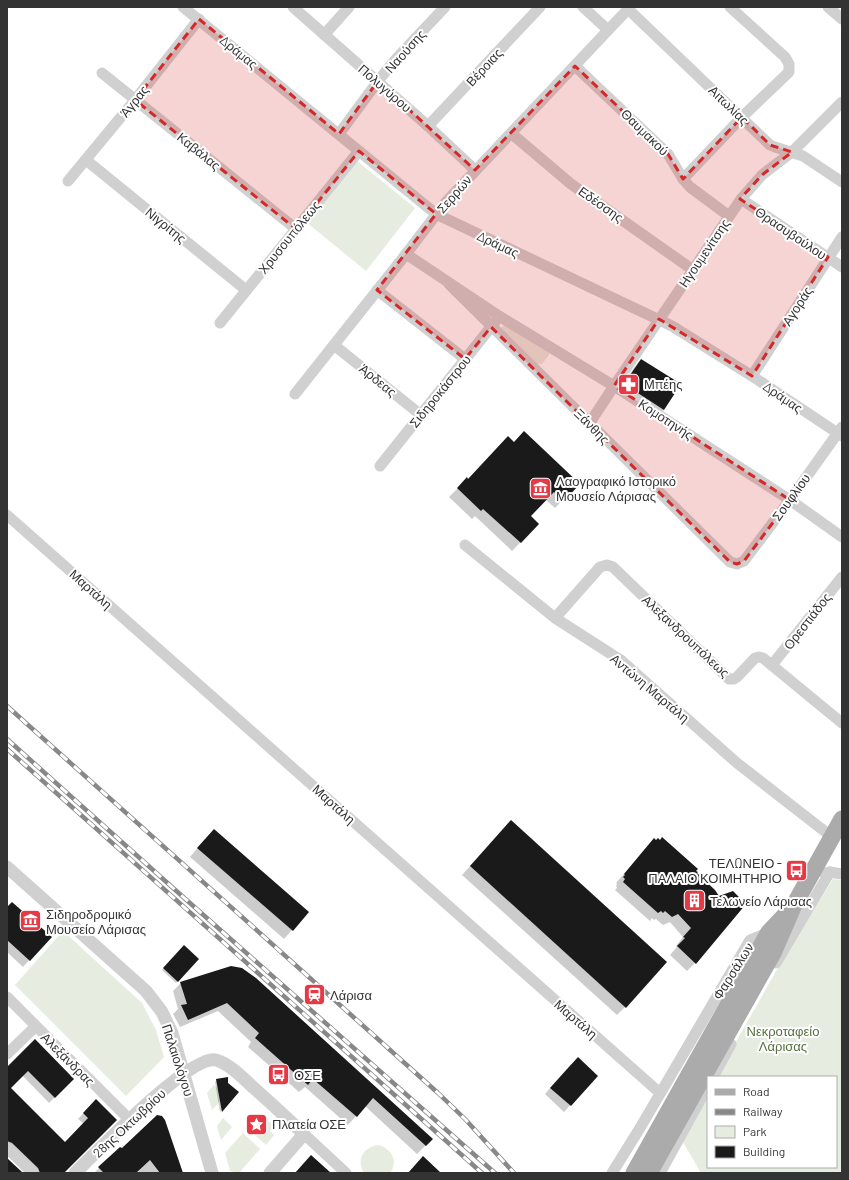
<svg xmlns="http://www.w3.org/2000/svg" width="849" height="1180" font-family="Barlow,sans-serif">
<style>
.green{fill:#e6ecdf}
.shadow{fill:#0003}
.building{fill:#1a1a1a}
.lines{fill:none;stroke-linecap:round;stroke-linejoin:round}
.minor{stroke:#d0d0d0;stroke-width:11}
.tertiary{stroke:#d0d0d0;stroke-width:13}
.primary{stroke:#ababab;stroke-width:17}
.rail-casing{stroke:#888;stroke-width:4.5}
.rail{stroke:#fff;stroke-width:3;stroke-dasharray:9;stroke-linecap:butt}
.marked{fill:#d62828;fill-opacity:0.2;stroke:#d62828;stroke-width:3;stroke-dasharray:8 5;stroke-linejoin:round}
.labels{text-anchor:middle;stroke-width:4;stroke-linejoin:round;paint-order:stroke}
.street-label{font-size:13px;fill:#333;stroke:#fff}
.poi-label{font-size:13px;fill:#333;stroke:#fff;text-anchor:start}
.park-label{font-size:13px;fill:#56703f;stroke:#fff}
</style>
<rect width="100%" height="100%" fill="#fff"/>
<g class="green">
<path d="M356,160l59,48 -49,63 -61,-50z"/>
<path d="M504,325l45,28v2l-7,9h-6l-35,-36z"/>
<path d="M833,879l9,1v293h-141l-18,-31 25,-51v76h128v-90h-120l63,-111z"/>
<path d="M63,931l79,72 14,27 8,27 -38,39 -111,-111z"/>
<path d="M214,1085l9,9 9,-6 -20,22 -5,-17z"/>
<path d="M259,1115l4,4 2,-1 9,8 -4,5 4,4 -8,10 -19,-17z"/>
<path d="M223,1118l9,9 -11,13 -4,-14z"/>
<path d="M243,1133l17,16 -21,24 -9,-2 -5,-18z"/>
<path d="M378,1145c13,3 21,16 12,28h-26c-8,-13 -1,-26 14,-28z"/>
</g>
<g class="shadow">
<path d="M641,360l23,50 -6,5 -39,-26 17,-24z"/>
<path d="M514,443l64,41 -23,24 -9,-8 -16,16 8,8 -26,27 -37,-35 -3,3 -23,-22 18,-18 1,1z"/>
<path d="M503,830l122,177 -8,8 -155,-140z"/>
<path d="M205,839l103,73 -24,27 -94,-82z"/>
<path d="M646,848l49,23v92l-8,8 -17,-16 7,-8 -1,-1 7,-9 -13,-15 -7,3 -7,-6 -2,1 -2,-2 -2,3 -35,-31 2,-2 -1,-2 1,-2 -1,-1z"/>
<path d="M7,908l43,29 -27,30 -16,-15z"/>
<path d="M184,946l14,13 -22,24 -14,-13z"/>
<path d="M231,967l195,178 -9,9 -52,-48 -17,19 -43,-38 -6,5 -51,-45 3,-5 -33,-31 -38,16 -7,-13 5,-5 -5,-18 8,-8z"/>
<path d="M35,1040l38,39 -24,24 -27,-28 -13,13 56,55 19,-19 -6,-5 18,-19 -34,73h-30l-25,-24v-80z"/>
<path d="M571,1064l26,12 -33,36 -19,-18z"/>
<path d="M217,1080l11,3 10,9 -18,20 -5,-30z"/>
<path d="M164,1121l19,52h-44l-1,-3 -3,3h-41l26,-25 1,2z"/>
</g>
<g class="building">
<path d="M641,359l40,25 -17,26 -40,-26z"/>
<path d="M524,431l56,53 -16,17 -10,-9 -23,24 8,8 -18,19 -38,-34 -2,2 -24,-23 10,-11 1,2 40,-43 6,6z"/>
<path d="M511,820l156,142 -41,46 -156,-142z"/>
<path d="M214,829l95,83 -16,19 -96,-83z"/>
<path d="M662,837l36,32 -2,2 2,1 -1,1 18,17 4,6 14,-5 13,13 -50,60 -19,-18 8,-8 -2,-1 8,-9 -13,-14 -6,3 -7,-6 -2,2 -2,-2 -3,2 -35,-31 2,-3 -2,-2 2,-2 -1,-1 30,-36 2,2 2,-2 2,2z"/>
<path d="M12,902l40,35 -22,24 -23,-21v-33z"/>
<path d="M184,945l15,14 -21,23 -15,-14z"/>
<path d="M231,966l11,2 14,10 177,161 -7,7 -53,-48 -16,19 -44,-38 -5,6 -53,-47 4,-5 -32,-30 -39,17 -7,-15 6,-1 -7,-22z"/>
<path d="M35,1039l39,40 -19,19 -27,-27 -17,17 54,54 23,-24 -5,-5 13,-14 21,21 -53,53h-24l-2,-5 -26,-25 -5,-2v-74z"/>
<path d="M578,1057l20,19 -27,30 -21,-18z"/>
<path d="M228,1077v6l11,9 -17,20 -6,-33z"/>
<path d="M157,1115l5,1 3,4 18,53h-23l-10,-13 -14,13h-32l-6,-6 22,-20 2,1z"/>
<path d="M311,1155l20,18h-36z"/>
<path d="M423,1156l18,17h-33z"/>
<path d="M7,1158l16,15h-16z"/>
</g>
<g class="lines">
<g class="minor">
<path d="M183,7l253,207 236,112 80,50 90,60"/>
<path d="M293,7l135,119 47,44"/>
<path d="M583,7l25,23"/>
<path d="M828,7l14,12"/>
<path d="M628,9l142,136 5,2 28,9 39,26"/>
<path d="M324,35l25,-28"/>
<path d="M575,66l93,88 15,25 7,8 39,29"/>
<path d="M102,73l194,156"/>
<path d="M428,126l112,-119"/>
<path d="M339,134l39,-53 18,-22 49,-52"/>
<path d="M512,134l59,50 122,86"/>
<path d="M86,160l160,130"/>
<path d="M683,179l59,-62 47,-45v-8l-4,-7 -55,-50"/>
<path d="M68,181l67,-81 64,-81"/>
<path d="M741,199l101,68"/>
<path d="M406,254l93,62 115,70 176,114 52,37"/>
<path d="M449,284l281,278 7,2 7,-3 46,-61 52,-73"/>
<path d="M377,290l88,69"/>
<path d="M220,323l139,-172"/>
<path d="M334,345l87,70"/>
<path d="M752,376l90,-139"/>
<path d="M295,394l111,-140 39,-51 185,-196"/>
<path d="M589,424l25,-38 79,-116 48,-71 21,-24 30,-23 50,-50"/>
<path d="M380,466l115,-144"/>
<path d="M7,515l653,578"/>
<path d="M465,545l90,73 67,43 115,102 95,74"/>
<path d="M555,618l45,-51 7,-2 6,2 116,112h5l3,-2 18,-19 4,-1 4,1 79,65"/>
<path d="M772,665l70,-88"/>
<path d="M824,873l6,-1 12,2"/>
<path d="M776,963l54,-91"/>
<path d="M7,997l123,123"/>
<path d="M7,1054l28,-27"/>
<path d="M713,1077l18,-33"/>
<path d="M304,1134l42,39"/>
<path d="M7,1148l26,25"/>
<path d="M612,1173l28,-45 110,-188 19,-8"/>
<path d="M660,1173l48,-87"/>
</g>
<g class="tertiary">
<path d="M7,867l139,124 16,21 10,21 40,140"/>
<path d="M75,1173c21,-20 115,-119 141,-113 14,4 28,19 39,29 17,15 33,30 49,45l-34,39"/>
</g>
<g class="primary">
<path d="M634,1173l135,-241 17,-18"/>
<path d="M649,1173l124,-220 20,-46 49,-88"/>
</g>
<defs>
<g id="rail">
<path d="M7,706l431,387 27,26 49,54"/>
<path d="M7,739l175,157 313,277"/>
<path d="M7,749l475,424"/>
</g>
</defs>
<use href="#rail" class="rail-casing"/>
<use href="#rail" class="rail"/>
</g>
<path class="marked" d="M199,19l140,115 39,-53 97,89 100,-104 93,88 15,25 59,-62 28,28 22,7 -30,23 -22,24 88,58 -76,119 -93,-57 -45,67 176,114 -46,61 -7,3 -7,-2 -239,-235 -26,32 -88,-69 59,-76 -77,-63 -63,78 -161,-129z"/>
<defs>
<symbol id="pharmacy-square" viewBox="-11 -11 22 22"><rect x="-9" y="-9" width="18" height="18" rx="4" fill="#e63946" stroke="#fff"/><path d="M-2-6h4v4h4v4h-4v4h-4v-4h-4v-4h4Z" fill="#fff"/></symbol>
<symbol id="museum-square" viewBox="-11 -11 22 22"><rect x="-9" y="-9" width="18" height="18" rx="4" fill="#e63946" stroke="#fff"/><path d="M0-6L6-3V-2H-6V-3ZM-5-1h2V3h-2ZM-1-1h2V3h-2ZM3-1h2V3H3ZM-6 4H6V6H-6Z" fill="#fff"/></symbol>
<symbol id="bus-square" viewBox="-11 -11 22 22"><rect x="-9" y="-9" width="18" height="18" rx="4" fill="#e63946" stroke="#fff"/><path d="M-5-6H5V4H4V6H2V4H-2V6H-4V4H-5ZM-3.5-4V0h7V-4ZM-3.5 1.2v1.5H-2V1.2ZM2 1.2v1.5H3.5V1.2Z" fill="#fff"/></symbol>
<symbol id="building-square" viewBox="-11 -11 22 22"><rect x="-9" y="-9" width="18" height="18" rx="4" fill="#e63946" stroke="#fff"/><path d="M-4-6H4V6H1V3H-1V6H-4ZM-2.5-4.3h1.7v1.8h-1.7ZM.8-4.3h1.7v1.8H.8ZM-2.5-1h1.7V.8h-1.7ZM.8-1h1.7V.8H.8Z" fill="#fff"/></symbol>
<symbol id="station-square" viewBox="-11 -11 22 22"><rect x="-9" y="-9" width="18" height="18" rx="4" fill="#e63946" stroke="#fff"/><path d="M-3-6H3Q5-6 5-4V2Q5 4 3 4L4.5 6H3L1.5 4h-3L-3 6H-4.5L-3 4Q-5 4-5 2V-4Q-5-6-3-6ZM-3.5-4v3h7v-3ZM-3.5 1v1.5H-2V1ZM2 1v1.5H3.5V1Z" fill="#fff"/></symbol>
<symbol id="sight-square" viewBox="-11 -11 22 22"><rect x="-9" y="-9" width="18" height="18" rx="4" fill="#e63946" stroke="#fff"/><path d="M0-6L1.8-2.2L6-1.7L2.9 1.2L3.7 5.4L0 3.3L-3.7 5.4L-2.9 1.2L-6-1.7L-1.8-2.2Z" fill="#fff"/></symbol>
</defs>
<g fill-rule="evenodd">
<use href="#pharmacy-square" x="616" y="372" width="25" height="25"/>
<use href="#museum-square" x="528" y="476" width="25" height="25"/>
<use href="#bus-square" x="784" y="858" width="25" height="25"/>
<use href="#building-square" x="682" y="888" width="25" height="25"/>
<use href="#museum-square" x="18" y="908" width="25" height="25"/>
<use href="#station-square" x="302" y="982" width="25" height="25"/>
<use href="#bus-square" x="266" y="1062" width="25" height="25"/>
<use href="#sight-square" x="244" y="1112" width="25" height="25"/>
</g>
<g class="labels">
<g class="street-label">
<text transform="translate(405 51) rotate(-48)" y="5">Ναούσης</text>
<text transform="translate(239 52) rotate(39)" y="5">Δράμας</text>
<text transform="translate(484 67) rotate(-47)" y="5">Βέροιας</text>
<text transform="translate(385 88) rotate(41)" y="5">Πολυγύρου</text>
<text transform="translate(134 101) rotate(-51)" y="5">Άγρας</text>
<text transform="translate(729 105) rotate(44)" y="5">Αιτωλίας</text>
<text transform="translate(645 132) rotate(44)" y="5">Θαυμακού</text>
<text transform="translate(199 151) rotate(39)" y="5">Καβάλας</text>
<text transform="translate(454 194) rotate(-49)" y="5">Σερρών</text>
<text transform="translate(601 204) rotate(35)" y="5">Εδέσσης</text>
<text transform="translate(166 225) rotate(39)" y="5">Νιγρίτης</text>
<text transform="translate(791 233) rotate(34)" y="5">Θρασυβούλου</text>
<text transform="translate(289 237) rotate(-51)" y="5">Χρυσουπόλεως</text>
<text transform="translate(498 244) rotate(25)" y="5">Δράμας</text>
<text transform="translate(704 253) rotate(-56)" y="5">Ηγουμενίτσης</text>
<text transform="translate(797 306) rotate(-57)" y="5">Αγοράς</text>
<text transform="translate(378 380) rotate(39)" y="5">Άρδεας</text>
<text transform="translate(440 391) rotate(-51)" y="5">Σιδηροκάστρου</text>
<text transform="translate(783 397) rotate(34)" y="5">Δράμας</text>
<text transform="translate(666 419) rotate(33)" y="5">Κομοτηνής</text>
<text transform="translate(592 426) rotate(45)" y="5">Ξάνθης</text>
<text transform="translate(791 497) rotate(-54)" y="5">Σουφλίου</text>
<text transform="translate(91 589) rotate(42)" y="5">Μαρτάλη</text>
<text transform="translate(807 621) rotate(-52)" y="5">Ορεστιάδος</text>
<text transform="translate(686 636) rotate(43)" y="5">Αλεξανδρουπόλεως</text>
<text transform="translate(650 688) rotate(40)" y="5">Αντώνη Μαρτάλη</text>
<text transform="translate(334 804) rotate(42)" y="5">Μαρτάλη</text>
<text transform="translate(733 971) rotate(-58)" y="5">Φαρσάλων</text>
<text transform="translate(576 1019) rotate(41)" y="5">Μαρτάλη</text>
<text transform="translate(68 1059) rotate(45)" y="5">Αλεξάνδρας</text>
<text transform="translate(178 1060) rotate(72)" y="5">Παλαιολόγου</text>
<text transform="translate(129 1123) rotate(-43)" y="5">28ης Οκτωβρίου</text>
</g>
<g class="poi-label">
<text x="644" y="389">Μπέης</text>
<text x="556" y="486">Λαογραφικό Ιστορικό<tspan x="556" dy="15">Μουσείο Λάρισας</tspan></text>
<text x="782" y="868" text-anchor="end">ΤΕΛΩΝΕΙΟ -<tspan x="782" dy="15">ΠΑΛΑΙΟ ΚΟΙΜΗΤΗΡΙΟ</tspan></text>
<text x="710" y="906">Τελωνείο Λάρισας</text>
<text x="46" y="919">Σιδηροδρομικό<tspan x="46" dy="15">Μουσείο Λάρισας</tspan></text>
<text x="330" y="1000">Λάρισα</text>
<text x="294" y="1080">ΟΣΕ</text>
<text x="272" y="1129">Πλατεία ΟΣΕ</text>
</g>
<g class="park-label">
<text x="783" y="1036">Νεκροταφείο<tspan x="783" dy="15">Λάρισας</tspan></text>
</g>
</g>
<rect width="849" height="1180" fill="none" stroke="#333333" stroke-width="16"/>
<rect x="707" y="1076" width="130" height="92" fill="#ffffff" stroke="#adadad"/>
<rect x="715" y="1089" width="20" height="6" fill="#ababab" stroke="#adadad"/>
<text x="743" y="1096" font-size="12" fill="#333333">Road</text>
<rect x="715" y="1109" width="20" height="6" fill="#888888" stroke="#adadad"/>
<text x="743" y="1116" font-size="12" fill="#333333">Railway</text>
<rect x="715" y="1126" width="20" height="12" fill="#e6ecdf" stroke="#adadad"/>
<text x="743" y="1136" font-size="12" fill="#333333">Park</text>
<rect x="715" y="1146" width="20" height="12" fill="#1a1a1a" stroke="#adadad"/>
<text x="743" y="1156" font-size="12" fill="#333333">Building</text>
</svg>
